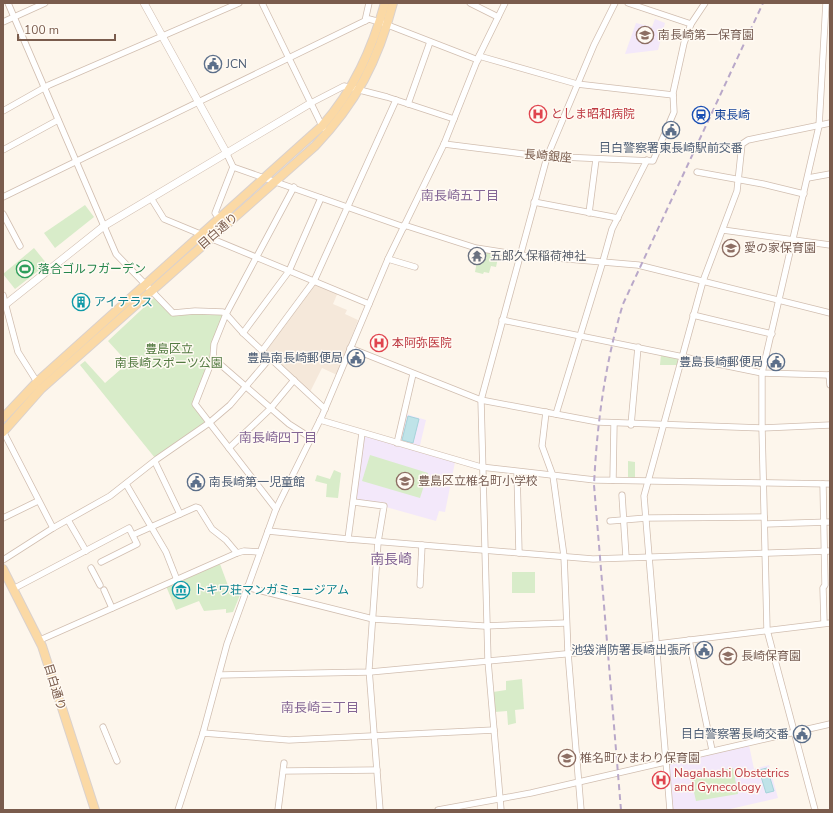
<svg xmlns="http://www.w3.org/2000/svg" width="833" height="813" font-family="'Nunito Sans','Noto Sans JP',sans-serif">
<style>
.residential{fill:#f5e8da}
.education{fill:#f3e8fa}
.green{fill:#d8ecc9}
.water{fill:#bfe3e8;stroke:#a5d3da}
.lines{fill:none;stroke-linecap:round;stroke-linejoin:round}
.minor-casing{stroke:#d1beb0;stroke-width:7}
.tertiary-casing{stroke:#d1beb0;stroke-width:8}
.primary-casing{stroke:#dad1cd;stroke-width:10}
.minor{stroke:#fff;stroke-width:5.5}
.tertiary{stroke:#fff;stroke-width:7}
.primary{stroke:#fbd9a5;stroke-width:8}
.rail{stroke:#b9a8c9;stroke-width:2;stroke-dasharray:6 4;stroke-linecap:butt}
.labels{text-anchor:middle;stroke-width:3;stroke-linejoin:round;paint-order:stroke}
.education-label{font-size:12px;fill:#785e54;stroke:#fffaf3;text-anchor:start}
.service-label{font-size:12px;fill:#4e5e75;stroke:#fffaf3;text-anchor:end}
.health-label{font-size:12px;fill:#be3a42;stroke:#fffaf3;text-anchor:start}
.transit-label{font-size:12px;fill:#164399;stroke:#fffaf3;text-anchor:start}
.street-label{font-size:12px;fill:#7a5c4d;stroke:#fffaf3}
.worship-label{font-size:12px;fill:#5b616d;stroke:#fffaf3;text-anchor:start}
.leisure-label{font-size:12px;fill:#27864d;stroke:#fffaf3;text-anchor:start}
.culture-label{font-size:12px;fill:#0d838f;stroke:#fffaf3;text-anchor:start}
.park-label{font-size:12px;fill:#537a41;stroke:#fffaf3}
.neighbourhood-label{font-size:13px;fill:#846695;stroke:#fffaf3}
.quarter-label{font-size:14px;fill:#846695;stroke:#fffaf3}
</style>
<rect width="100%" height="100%" fill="#fdf6ec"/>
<path class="residential" d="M315,283l23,9 -5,12 14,6 -2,4 13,6 -21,55 -15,-7 -12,24 -44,-41z"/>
<g class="education">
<path d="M655,19l10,4 -7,27 -33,4 11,-31 16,4z"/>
<path d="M406,414l20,6 -6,25 -3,1 -18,-5z"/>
<path d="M364,436l91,26 -10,50 -6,-1 -3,10 -50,-14 1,-4 -31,-3z"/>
<path d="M749,745l5,24 15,-4 9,33 -52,12h-54l-3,-47z"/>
</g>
<g class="green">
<path d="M85,205l9,12 -39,31 -11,-15z"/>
<path d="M34,248l13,16 -32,25 -12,-15z"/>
<path d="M479,251l20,3 -3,13 -5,-1 -2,7 -5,-1 -1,2 -8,-2z"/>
<path d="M155,297l18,18 24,-2 26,1v2l-13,45 -17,42 12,17 -1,3 -49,35 -75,-93 5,-4 20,22 23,-20 -20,-22z"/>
<path d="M661,354l19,5 -2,6h-18z"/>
<path d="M370,455l58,18 -8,25 -58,-17z"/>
<path d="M628,461l7,1v17l-7,-2z"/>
<path d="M334,470l7,3 -3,25 -12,-1 1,-13 -12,-3 2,-6 13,4z"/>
<path d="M220,564l10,27 10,4 -7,17 -7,1v-4l-22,2 -5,-10 -23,9 -10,-24z"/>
<rect x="512" y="572" width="23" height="21"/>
<path d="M522,679l2,30 -9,1 1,13 -8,2 -1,-14 -12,1 -2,-20 13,-2v-9z"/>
<path d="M733,768l5,26 -42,7 -6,-26z"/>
</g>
<g class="water">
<path d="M408,416l11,3 -6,24 -11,-3z"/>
<path d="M767,768l7,23 -8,2 -7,-23z"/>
</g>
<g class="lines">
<defs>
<g id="minor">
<path d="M8,3l108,251 57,59 22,-2 28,1 3,2 17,19 82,76"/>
<path d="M262,3l61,125"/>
<path d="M470,3l28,14"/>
<path d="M628,3l63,21"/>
<path d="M365,21l4,-18"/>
<path d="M3,22l42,-19"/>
<path d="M479,56l98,28 96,11"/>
<path d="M311,103l33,-17 43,11 67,22"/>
<path d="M408,104l22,-62"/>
<path d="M3,111l46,-26 190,-82"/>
<path d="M444,144l95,12 114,5 21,-49 -1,-19 11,-50 7,-19 14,-21"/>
<path d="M3,150l55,-30"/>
<path d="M226,152l7,15 171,60"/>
<path d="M697,172l66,12 41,10"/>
<path d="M808,178l22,-4"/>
<path d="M3,197l366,-178 11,3 98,38"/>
<path d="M151,198l13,21 205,85"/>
<path d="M534,202l84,16"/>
<path d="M589,213l7,-54"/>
<path d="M3,214l17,32"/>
<path d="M220,219l-5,-6 18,-46"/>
<path d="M404,225l72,23 44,7 118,10 192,48"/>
<path d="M723,230l107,15"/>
<path d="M388,259l27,8"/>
<path d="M3,295l15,57 19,30"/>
<path d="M693,315l79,19"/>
<path d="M502,320l260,53 68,2"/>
<path d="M243,333l46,-62 32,-73"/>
<path d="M350,348l131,52 117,22 164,6 68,-3"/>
<path d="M262,351l52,-70 82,-181"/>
<path d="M213,358l76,66 22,14"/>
<path d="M829,375l1,10"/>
<path d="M546,412l-4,34 11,30 11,80 4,97 13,157"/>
<path d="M556,414l47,-153 9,-32 35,-69"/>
<path d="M320,420l161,47 114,13 235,4"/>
<path d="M631,425l7,-78"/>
<path d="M3,431l50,97"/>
<path d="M397,443l16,-69"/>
<path d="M229,448l41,-39 24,-29"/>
<path d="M155,462l25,52"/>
<path d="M517,472l2,81"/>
<path d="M613,480l1,-56"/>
<path d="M126,484l40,68 11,28"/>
<path d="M823,484l2,101 -2,3 1,35"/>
<path d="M622,495l4,62"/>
<path d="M354,502l30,4 -6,36 -9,127 11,141"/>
<path d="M276,509l-81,-105 18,-46 1,-14 12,-30 68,-127"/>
<path d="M3,518l35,-17"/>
<path d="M68,520l18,31"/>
<path d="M610,521l37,-3 117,-1"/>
<path d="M765,524l65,-2"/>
<path d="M268,531l80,8 245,20 237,-8"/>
<path d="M133,535l63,-28 3,1 13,21 14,11 11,13"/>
<path d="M348,539l14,-106"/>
<path d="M3,560l50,-32 57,-32 47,-37 52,-36 21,-18 40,-47"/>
<path d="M91,568l9,17"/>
<path d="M420,585l2,-40"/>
<path d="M246,587l127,32 111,7 82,-3"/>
<path d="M13,589l116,-61 8,16 -36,18"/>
<path d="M104,590l8,18"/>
<path d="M40,640l197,-87 7,-2 16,1"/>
<path d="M689,640l23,110"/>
<path d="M220,675l150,-3 238,-22 222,-27"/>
<path d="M103,727l14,34"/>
<path d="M203,733l86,7 205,-10"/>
<path d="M284,771l93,-1"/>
<path d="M178,810l25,-77 24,-89 49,-135 46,-93 66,-157 56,-115 35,-88 26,-53"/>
<path d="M278,810l6,-47"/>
<path d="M438,810l93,-17 299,-69"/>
<path d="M501,810l-13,-149 -7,-261 66,-243 47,-112 21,-42"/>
<path d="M670,810l-26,-314 59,-215 34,-90 5,-47 6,-4 82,-17"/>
<path d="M815,810l-48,-180 -5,-202v-55l57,-247 7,-123"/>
</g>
<g id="tertiary">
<path d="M144,3l82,149"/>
<path d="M6,304l98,-78 207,-123"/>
</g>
<g id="primary">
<path d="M3,418l34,-36 285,-256c32,-36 50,-77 63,-123"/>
<path d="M3,432l38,-43 274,-243c41,-43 63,-85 78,-143"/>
<path d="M3,569l39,77 53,164"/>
</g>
</defs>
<use href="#minor" class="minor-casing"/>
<use href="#tertiary" class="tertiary-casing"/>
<use href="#primary" class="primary-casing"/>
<use href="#minor" class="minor"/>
<use href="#tertiary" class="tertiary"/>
<use href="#primary" class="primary"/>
<path class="rail" d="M621,810l-27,-325c3,-62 11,-122 29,-181l140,-301"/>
</g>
<defs>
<symbol id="school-ring" viewBox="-11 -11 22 22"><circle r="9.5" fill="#fffaf3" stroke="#8d6e63" stroke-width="1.5"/><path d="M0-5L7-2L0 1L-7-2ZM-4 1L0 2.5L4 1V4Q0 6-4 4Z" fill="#8d6e63"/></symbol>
<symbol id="civic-ring" viewBox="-11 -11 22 22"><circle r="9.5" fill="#fffaf3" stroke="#5c6f8a" stroke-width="1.5"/><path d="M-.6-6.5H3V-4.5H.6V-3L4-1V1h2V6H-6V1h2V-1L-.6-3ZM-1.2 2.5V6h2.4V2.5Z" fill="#5c6f8a"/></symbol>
<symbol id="hospital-ring" viewBox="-11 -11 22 22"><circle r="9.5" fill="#fffaf3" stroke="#e0444e" stroke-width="1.5"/><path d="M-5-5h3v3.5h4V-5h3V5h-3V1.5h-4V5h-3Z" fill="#e0444e"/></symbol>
<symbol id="station-ring" viewBox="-11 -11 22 22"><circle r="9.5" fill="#fffaf3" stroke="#1a4fb4" stroke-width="1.5"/><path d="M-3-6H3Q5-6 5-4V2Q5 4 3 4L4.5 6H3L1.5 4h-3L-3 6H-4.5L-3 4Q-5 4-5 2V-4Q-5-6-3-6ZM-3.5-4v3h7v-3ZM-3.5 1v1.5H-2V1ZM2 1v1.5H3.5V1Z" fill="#1a4fb4"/></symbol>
<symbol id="temple-ring" viewBox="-11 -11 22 22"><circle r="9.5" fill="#fffaf3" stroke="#6b7280" stroke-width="1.5"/><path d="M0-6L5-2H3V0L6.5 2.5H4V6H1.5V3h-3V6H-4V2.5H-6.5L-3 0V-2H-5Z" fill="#6b7280"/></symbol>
<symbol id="stadium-ring" viewBox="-11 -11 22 22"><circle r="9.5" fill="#fffaf3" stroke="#2e9e5b" stroke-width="1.5"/><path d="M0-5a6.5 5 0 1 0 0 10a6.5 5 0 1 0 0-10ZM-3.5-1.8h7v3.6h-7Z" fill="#2e9e5b"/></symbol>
<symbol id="building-ring" viewBox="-11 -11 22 22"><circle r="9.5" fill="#fffaf3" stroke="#0f9aa8" stroke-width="1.5"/><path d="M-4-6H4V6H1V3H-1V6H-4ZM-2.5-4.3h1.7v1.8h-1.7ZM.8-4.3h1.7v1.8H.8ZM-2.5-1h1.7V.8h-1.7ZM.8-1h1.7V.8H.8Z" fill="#0f9aa8"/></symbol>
<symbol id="museum-ring" viewBox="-11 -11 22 22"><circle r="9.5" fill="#fffaf3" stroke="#0f9aa8" stroke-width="1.5"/><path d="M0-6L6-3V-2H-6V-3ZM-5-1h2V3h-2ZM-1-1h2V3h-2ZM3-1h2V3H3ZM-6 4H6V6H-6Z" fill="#0f9aa8"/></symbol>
</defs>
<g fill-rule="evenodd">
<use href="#school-ring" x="635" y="25" width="20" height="20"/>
<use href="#civic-ring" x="203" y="54" width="20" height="20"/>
<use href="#hospital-ring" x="528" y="104" width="20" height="20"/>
<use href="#station-ring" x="691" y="105" width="20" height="20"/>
<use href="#civic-ring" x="661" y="120" width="20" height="20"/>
<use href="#school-ring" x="721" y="238" width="20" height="20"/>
<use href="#temple-ring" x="467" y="246" width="20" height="20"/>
<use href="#stadium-ring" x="15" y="259" width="20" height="20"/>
<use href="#building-ring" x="71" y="292" width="20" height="20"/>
<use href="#hospital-ring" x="369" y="333" width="20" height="20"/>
<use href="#civic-ring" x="346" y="348" width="20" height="20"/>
<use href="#civic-ring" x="766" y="352" width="20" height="20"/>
<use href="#school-ring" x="395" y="471" width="20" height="20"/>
<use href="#civic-ring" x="186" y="472" width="20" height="20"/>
<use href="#museum-ring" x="171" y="580" width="20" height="20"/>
<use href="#civic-ring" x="694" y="640" width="20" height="20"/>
<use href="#school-ring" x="718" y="646" width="20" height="20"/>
<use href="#civic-ring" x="792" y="724" width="20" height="20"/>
<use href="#school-ring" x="557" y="748" width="20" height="20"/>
<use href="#hospital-ring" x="651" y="770" width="20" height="20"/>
</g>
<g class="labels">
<g class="education-label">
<text x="658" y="39">南長崎第一保育園</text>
<text x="744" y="252">愛の家保育園</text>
<text x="418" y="485">豊島区立椎名町小学校</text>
<text x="741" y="660">長崎保育園</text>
<text x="580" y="762">椎名町ひまわり保育園</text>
</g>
<g class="service-label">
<text x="226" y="68" text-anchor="start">JCN</text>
<text x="671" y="152" text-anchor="middle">目白警察署東長崎駅前交番</text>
<text x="343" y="362">豊島南長崎郵便局</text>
<text x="763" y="366">豊島長崎郵便局</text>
<text x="209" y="486" text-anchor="start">南長崎第一児童館</text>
<text x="691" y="654">池袋消防署長崎出張所</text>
<text x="789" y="738">目白警察署長崎交番</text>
</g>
<g class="health-label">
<text x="551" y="118">としま昭和病院</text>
<text x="392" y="347">本阿弥医院</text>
<text x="674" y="777">Nagahashi Obstetrics<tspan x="674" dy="14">and Gynecology</tspan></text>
</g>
<g class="transit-label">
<text x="714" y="119">東長崎</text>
</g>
<g class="street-label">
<text transform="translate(548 156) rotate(5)" y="4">長崎銀座</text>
<text transform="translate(218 231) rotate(-41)" y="4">目白通り</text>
<text transform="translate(55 687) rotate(73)" y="4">目白通り</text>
</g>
<g class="worship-label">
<text x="490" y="260">五郎久保稲荷神社</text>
</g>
<g class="leisure-label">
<text x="38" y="273">落合ゴルフガーデン</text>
</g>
<g class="culture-label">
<text x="94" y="306">アイテラス</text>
<text x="194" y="594">トキワ荘マンガミュージアム</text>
</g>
<g class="park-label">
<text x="169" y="353">豊島区立<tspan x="169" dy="14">南長崎スポーツ公園</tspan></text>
</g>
<g class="neighbourhood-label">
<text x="460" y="200">南長崎五丁目</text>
<text x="278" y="442">南長崎四丁目</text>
<text x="320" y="712">南長崎三丁目</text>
</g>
<g class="quarter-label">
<text x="391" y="564">南長崎</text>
</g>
</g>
<rect width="833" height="813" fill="none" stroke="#7a5c4d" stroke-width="8"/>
<path d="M18 34v6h97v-6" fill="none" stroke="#7a5c4d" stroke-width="2"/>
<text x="24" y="34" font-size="12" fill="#7a5c4d" stroke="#fffaf3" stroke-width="3" paint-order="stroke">100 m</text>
</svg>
